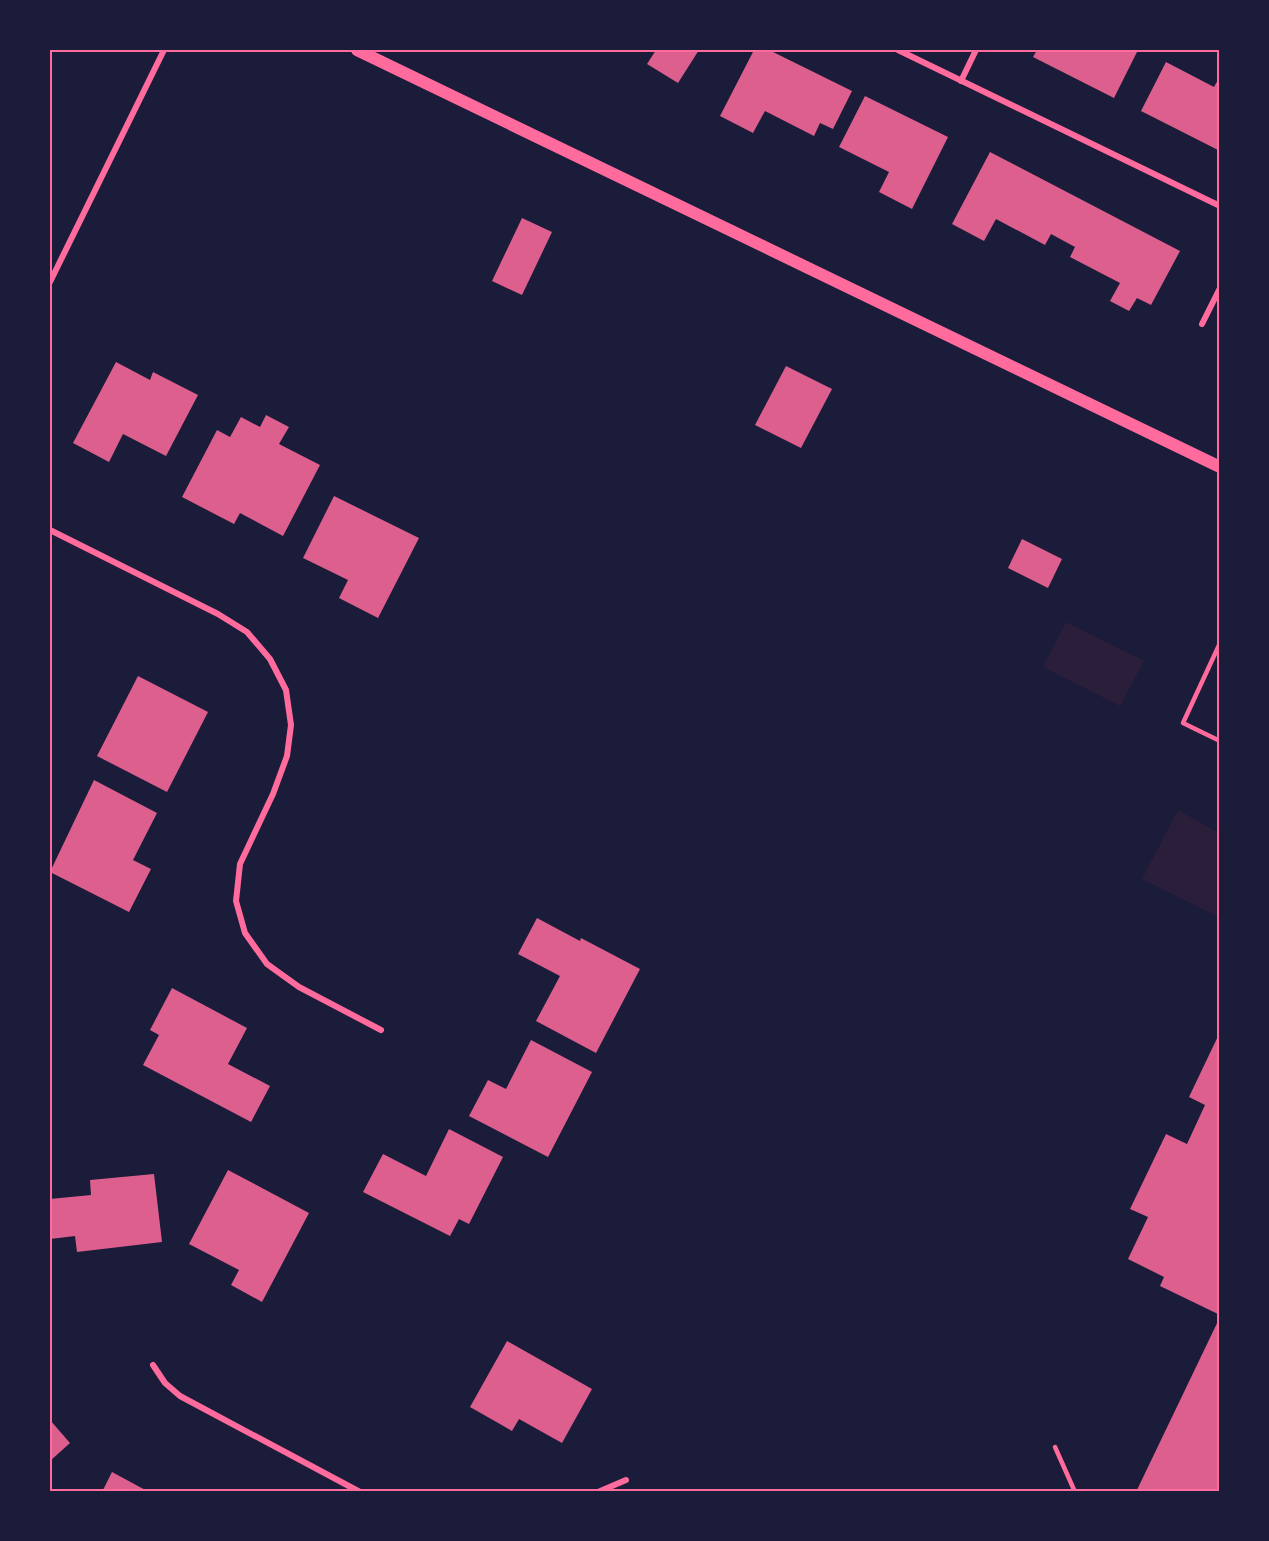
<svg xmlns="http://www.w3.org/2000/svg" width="1269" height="1541" font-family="Georgia,serif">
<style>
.green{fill:#2a1e3b}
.building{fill:#dd5f8e}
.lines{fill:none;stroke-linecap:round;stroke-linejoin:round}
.service{stroke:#ff6b9d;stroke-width:4.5}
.minor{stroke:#ff6b9d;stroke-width:6}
.secondary{stroke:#ff6b9d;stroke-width:12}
.neatline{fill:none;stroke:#ff6b9d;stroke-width:2}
</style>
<rect width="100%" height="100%" fill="#1b1b3a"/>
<g class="green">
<path d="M1066,622l78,39 -24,45 -77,-39z"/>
<path d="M1178,810l41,23v84l-77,-38z"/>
</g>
<g class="building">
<path d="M656,50h43l-21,33 -31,-19z"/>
<path d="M754,50h15l83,41 -19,38 -13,-6 -6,13 -49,-25 -12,22 -33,-17z"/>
<path d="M1037,50h101l-24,48 -81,-41z"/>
<path d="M1166,62l48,25 6,-11v75l-79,-40z"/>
<path d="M865,96l83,41 -36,72 -33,-17 10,-20 -50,-25z"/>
<path d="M990,152l190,99 -29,54 -14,-7 -8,13 -19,-10 10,-18 -50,-26 5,-10 -24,-13 -6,11 -49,-26 -12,22 -32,-17z"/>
<path d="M522,218l30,14 -30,63 -30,-14z"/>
<path d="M116,362l34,18 3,-8 45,23 -32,61 -43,-22 -14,28 -36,-19z"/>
<path d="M786,366l46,23 -31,59 -46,-23z"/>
<path d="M266,415l23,12 -10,17 41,21 -37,71 -43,-23 -6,11 -52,-27 35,-67 13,7 11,-20 19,10z"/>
<path d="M334,496l85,42 -41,80 -39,-20 9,-18 -45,-22z"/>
<path d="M1022,539l40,20 -14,29 -40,-20z"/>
<path d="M138,676l70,36 -41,80 -70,-36z"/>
<path d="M94,780l63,33 -24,47 18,9 -22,43 -79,-40z"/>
<path d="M537,918l43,23 1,-3 59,31 -44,84 -60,-32 24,-45 -42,-22z"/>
<path d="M172,988l75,40 -19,36 42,22 -19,36 -108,-57 16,-30 -9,-5z"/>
<path d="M1220,1032v283l-60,-29 4,-9 -36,-18 20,-42 -18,-8 36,-75 21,10 18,-39 -16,-8z"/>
<path d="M531,1040l61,32 -44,85 -79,-41 19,-36 18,9z"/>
<path d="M449,1129l54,28 -34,67 -10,-5 -9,17 -87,-44 20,-38 43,22z"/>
<path d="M228,1170l81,43 -47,89 -31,-17 8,-15 -50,-26z"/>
<path d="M154,1174l8,68 -85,10 -2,-16 -25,3v-40l41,-4 -1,-15z"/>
<path d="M1220,1317v175h-84z"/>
<path d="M507,1341l85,48 -30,54 -43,-24 -7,12 -42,-24z"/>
<path d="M50,1420l20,23 -20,18z"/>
<path d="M112,1472l37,20h-47z"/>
</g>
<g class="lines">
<g class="service">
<path d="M1220,643l-37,80 37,18"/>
<path d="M1055,1447l20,45"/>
</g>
<g class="minor">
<path d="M898,50l322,156"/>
<path d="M961,81l15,-31"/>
<path d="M50,282l114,-232"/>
<path d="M1202,324l18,-36"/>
<path d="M50,530l168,84 29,18 23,27 16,31 5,35 -4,31 -14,38 -33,70 -4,37 9,32 22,31 32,23 82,43"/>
<path d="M153,1365l12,18 15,13 180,96"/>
<path d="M598,1492l28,-12"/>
</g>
<path class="secondary" d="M357,50l863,417"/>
</g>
<rect width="1269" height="1541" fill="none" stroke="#1b1b3a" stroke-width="102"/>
<rect x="51" y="51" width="1167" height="1439" class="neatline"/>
</svg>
